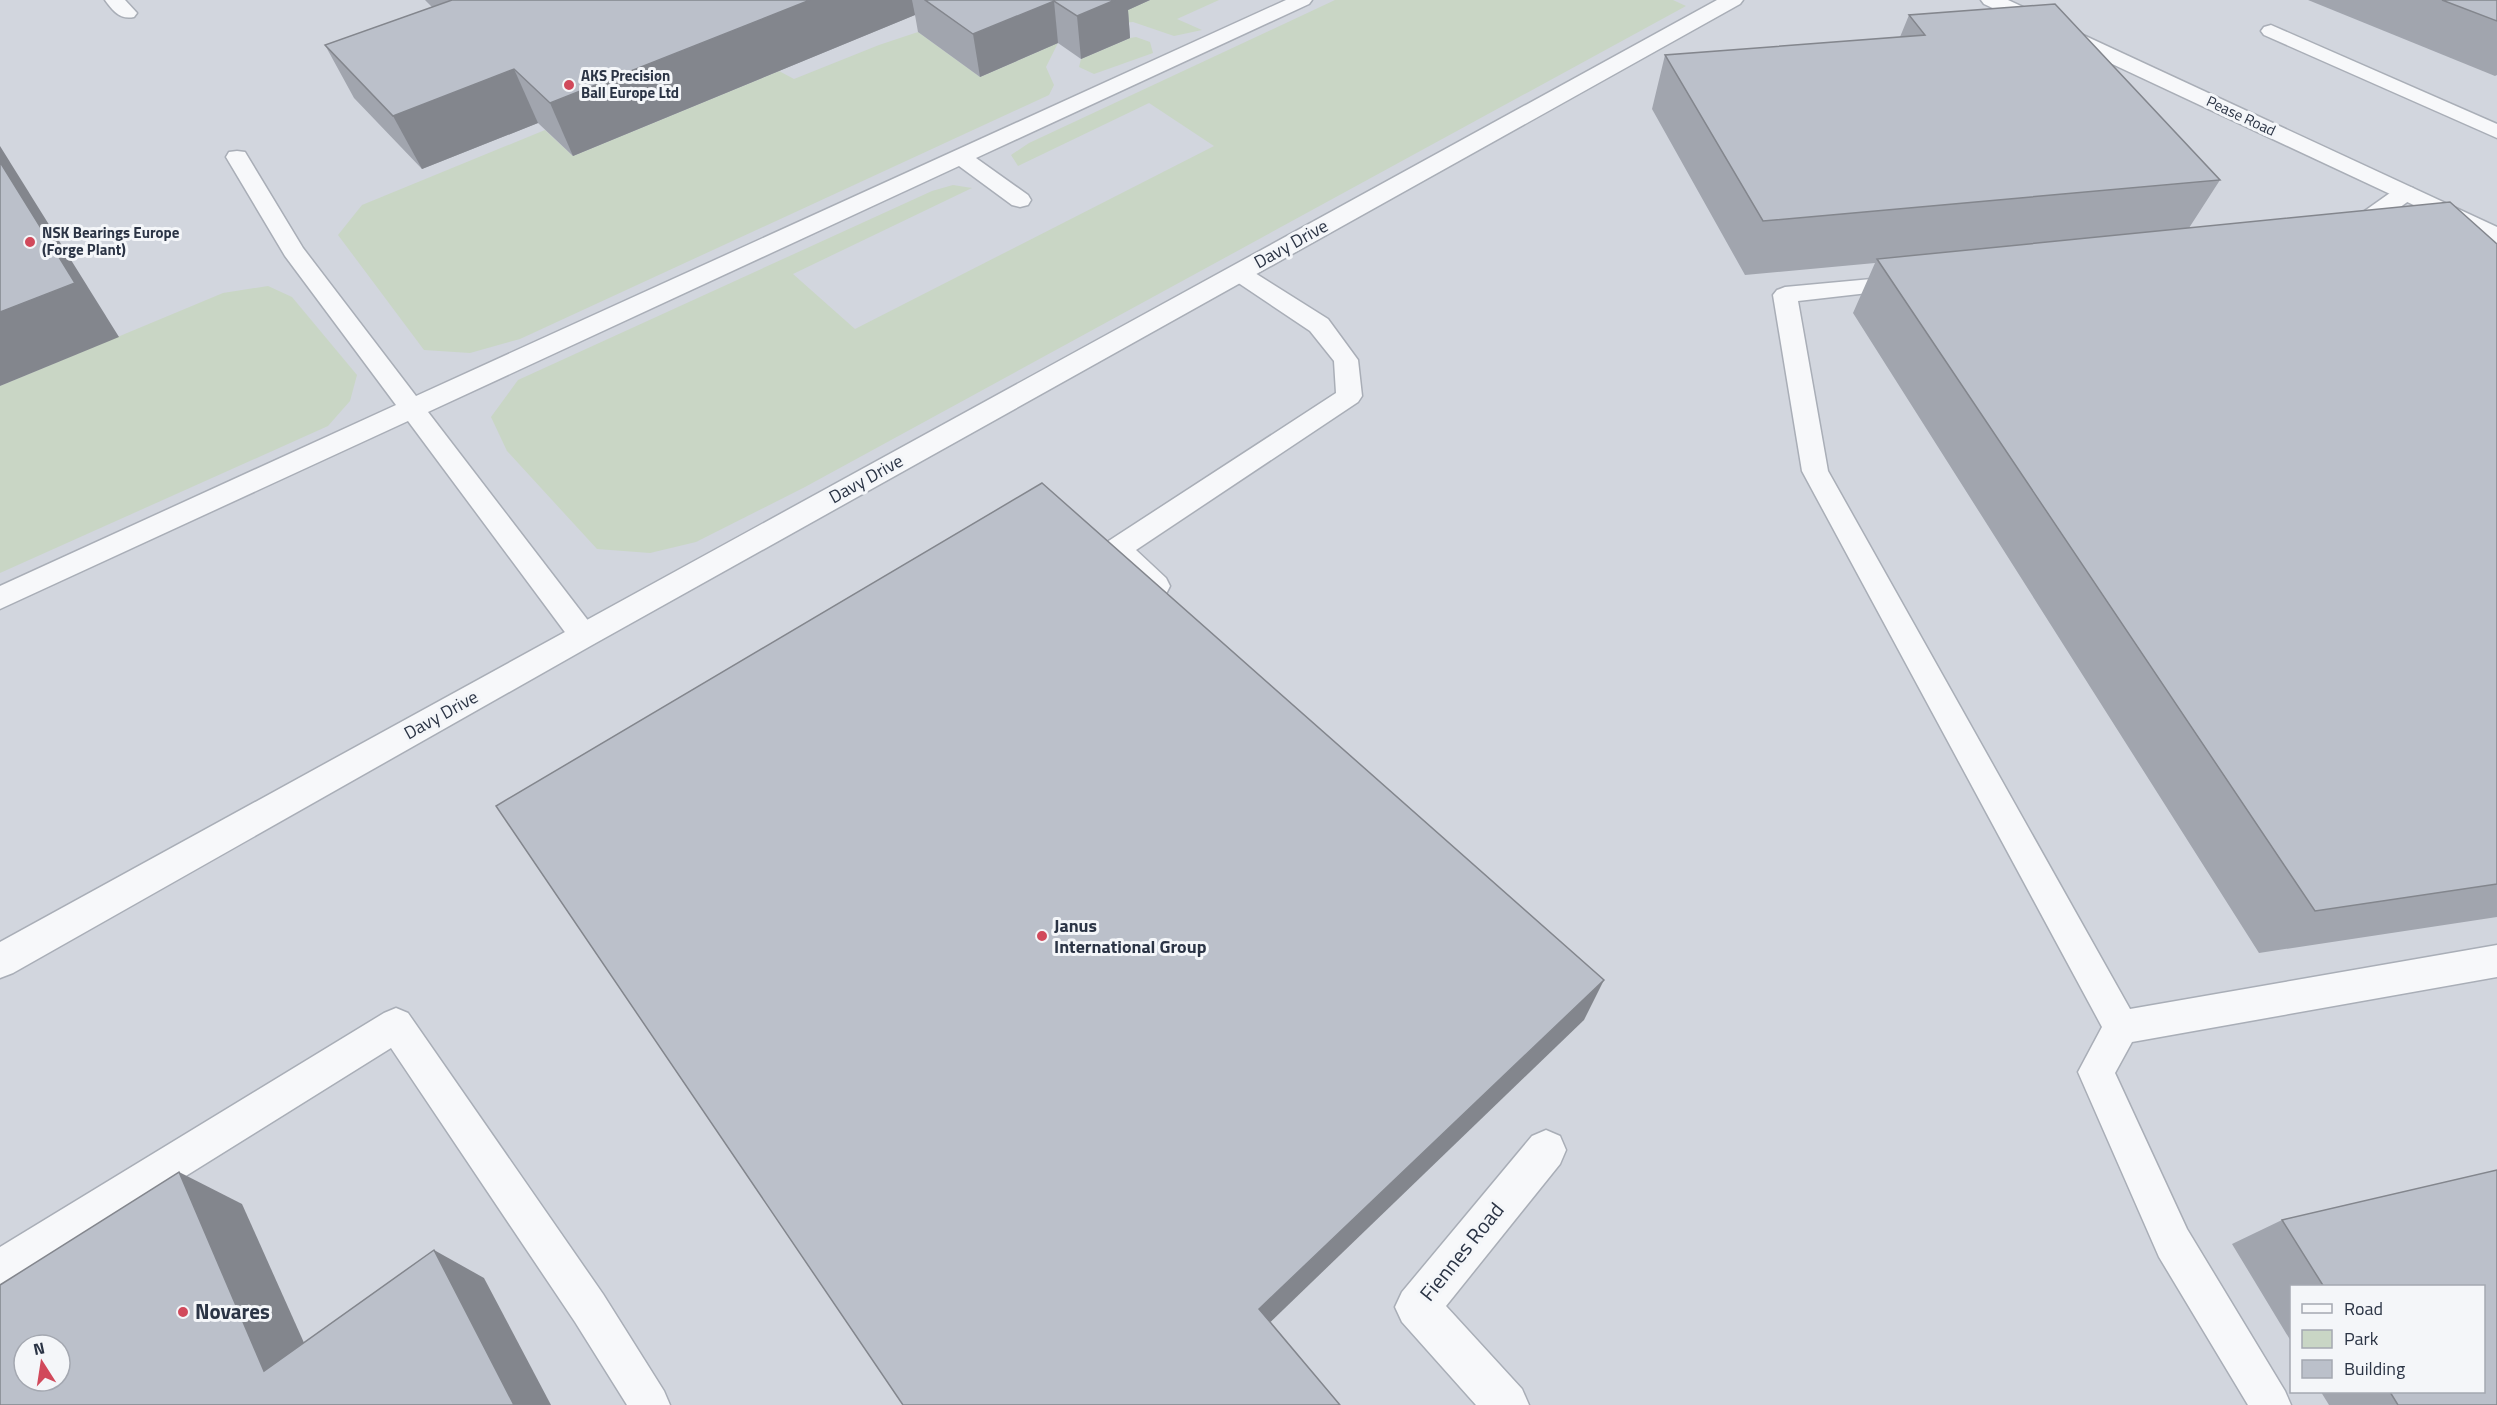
<svg xmlns="http://www.w3.org/2000/svg" width="2497" height="1405" font-family="'Titillium Web',sans-serif">
<style>
.built{fill:#d2d6de;fill-rule:evenodd}
.green{fill:#c9d6c5}
.lines{fill:none;stroke-linecap:round;stroke-linejoin:round}
.service-casing{stroke:#a9aeb7;stroke-width:3}
.minor-casing{stroke:#a9aeb7;stroke-width:3}
.service{fill:#f7f8fa;fill-rule:evenodd}
.minor{fill:#f7f8fa;fill-rule:evenodd}
.wall{fill:#a1a5ae}
.shaded-wall{fill:#83868d}
.building{fill:#bbc0ca;stroke:#83868d;stroke-width:1.5;fill-rule:evenodd}
.poi-dot{fill:#d1495b;stroke:#f4f6f9;stroke-width:2}
.labels{text-anchor:middle;stroke-width:6;stroke-linejoin:round;paint-order:stroke}
.far-poi-label{font-size:15px;font-weight:bold;fill:#2b3445;stroke:#f4f6f9;text-anchor:start}
.far-street-label{font-size:15px;fill:#2b3445;stroke:#f4f6f9}
.street-label{font-size:18px;fill:#2b3445;stroke:#f4f6f9}
.poi-label{font-size:18px;font-weight:bold;fill:#2b3445;stroke:#f4f6f9;text-anchor:start}
.near-street-label{font-size:21px;fill:#2b3445;stroke:#f4f6f9}
.near-poi-label{font-size:21px;font-weight:bold;fill:#2b3445;stroke:#f4f6f9;text-anchor:start}
</style>
<rect width="100%" height="100%" fill="#e4e7ec"/>
<path class="built" d="M0,0h2497v1405h-2497zM2292,1286h192v106h-192zM24,1345h36v36h-36z"/>
<g class="green">
<path d="M1150,0h69l-42,19 25,11 -28,6 -41,-14 -24,2 -6,-4z"/>
<path d="M1335,0h338l13,6 -881,481 -109,55 -46,11 -53,-4 -90,-98 -16,-34 27,-37 414,-189 21,-6 19,3 -179,86 62,55 359,-183 -65,-43 -131,63 -7,-11 18,-12z"/>
<path d="M918,32l62,45 78,-34 -12,24 8,18 -5,10 -529,244 -50,14 -46,-3 -86,-115 24,-30 183,-75 28,26 206,-85 15,8 85,-34z"/>
<path d="M1136,37l14,5 3,11 -59,21 -15,-7 2,-8 49,-21z"/>
<path d="M268,286l24,11 65,78 -7,26 -22,25 -328,147v-187l223,-93z"/>
</g>
<g class="lines">
<defs>
<g id="service">
<path d="M105,0h20l12,13 -3,4c-14,3 -21,-6 -29,-17z"/>
<path d="M1286,0h26l-3,4 -333,154 52,37 3,5 -3,5 -8,2 -8,-2 -53,-39 -531,246 165,215 4,8 -4,8 -10,3 -10,-3 -165,-222 -408,188v-23l396,-181 -111,-149 -59,-99 3,-5 8,-1 8,1 58,96 113,148z"/>
<path d="M2271,25l226,99v14l-233,-103 -3,-4 3,-4z"/>
<path d="M2405,186l8,2 3,5 -3,5 -55,39 -8,2 -8,-2 -3,-5 3,-5 55,-39z"/>
<path d="M1239,266l8,2 81,51 30,41 4,36 -4,6 -222,148 30,28 4,8 -4,8 -10,3 -10,-3 -39,-38 -4,-7 4,-7 229,-149 -2,-32 -24,-30 -79,-53 -4,-5 4,-5z"/>
<path d="M1904,276l8,2 4,5 -4,5 -114,13 30,170 302,538 367,-64v32l-365,65 -17,31 72,156 98,162 6,14h-43l-89,-148 -81,-185 24,-45 -300,-556 -29,-176 4,-5 8,-3z"/>
<path d="M396,1008l12,5 195,281 61,97 6,14h-43l-52,-83 -184,-274 -377,235 -14,5v-41l384,-234z"/>
</g>
<g id="minor">
<path d="M1717,0h26l-3,4 -1146,640 -581,329 -13,5v-36z"/>
<path d="M1981,0h27l489,227v17l-513,-240z"/>
<path d="M1546,1130l14,6 6,14 -6,14 -114,142 76,83 7,16h-53l-74,-83 -7,-15 7,-15 130,-156z"/>
</g>
</defs>
<use href="#service" class="service-casing"/>
<use href="#minor" class="minor-casing"/>
<use href="#service" class="service"/>
<use href="#minor" class="minor"/>
</g>
<g class="wall">
<path d="M425,0h725l-22,10 2,28 -49,21 -23,-16 -78,34 -62,-45 -3,-17 -342,141 -35,-33 -116,46 -68,-71 -29,-53 107,-38z"/>
<path d="M2308,0h189v75l-2,1z"/>
<path d="M1909,15l311,165 -31,48 308,16v673l-238,36 -406,-640 22,-50 -130,12 -93,-166 13,-54 235,-18z"/>
<path d="M2497,1170v235h-168l-8,-13h163v-105h-192v56l-60,-99 50,-24z"/>
</g>
<g class="shaded-wall">
<path d="M810,0h102l3,15 -342,141 -23,-53z"/>
<path d="M1101,0h49l-22,10 2,28 -49,21 -4,-43z"/>
<path d="M1054,1l4,42 -78,34 -7,-43z"/>
<path d="M514,69l24,54 -116,46 -29,-53z"/>
<path d="M0,146l119,191 -119,49z"/>
<path d="M1604,980l-20,40 -326,314 1,-25z"/>
<path d="M179,1172l63,32 84,188 -62,-21z"/>
<path d="M434,1250l50,28 67,127h-37z"/>
</g>
<g class="building">
<path d="M452,0h358l-260,103 -36,-34 -121,47 -68,-71z"/>
<path d="M925,0h190l-38,16 -23,-15 -81,33z"/>
<path d="M2442,0h55v21z"/>
<path d="M2055,4l165,176 -457,41 -98,-166 260,-20 -16,-20z"/>
<path d="M0,162l75,121 -75,29z"/>
<path d="M2450,202l47,42v640l-182,27 -438,-652z"/>
<path d="M1042,483l562,497 -345,329 81,96h-437l-407,-599z"/>
<path d="M2497,1170v235h-99l-8,-13h94v-105h-160l-42,-67z"/>
<path d="M179,1172l85,199 170,-121 80,155h-514v-120zM24,1345h36v36h-36z"/>
</g>
<g class="poi-dot">
<circle cx="569" cy="85" r="6"/>
<circle cx="30" cy="242" r="6"/>
<circle cx="1042" cy="936" r="6"/>
<circle cx="183" cy="1312" r="6"/>
</g>
<g class="labels">
<g class="far-poi-label">
<text x="581" y="81">AKS Precision<tspan x="581" dy="17">Ball Europe Ltd</tspan></text>
<text x="42" y="238">NSK Bearings Europe<tspan x="42" dy="17">(Forge Plant)</tspan></text>
</g>
<g class="far-street-label">
<text transform="translate(2241 116) rotate(25)" y="5">Pease Road</text>
</g>
<g class="street-label">
<text transform="translate(1291 244) rotate(-29)" y="6">Davy Drive</text>
<text transform="translate(866 479) rotate(-29)" y="6">Davy Drive</text>
<text transform="translate(441 715) rotate(-29)" y="6">Davy Drive</text>
</g>
<g class="poi-label">
<text x="1054" y="932">Janus<tspan x="1054" dy="21">International Group</tspan></text>
</g>
<g class="near-street-label">
<text transform="translate(1462 1252) rotate(-51)" y="7">Fiennes Road</text>
</g>
<g class="near-poi-label">
<text x="195" y="1319">Novares</text>
</g>
</g>
<rect x="2290" y="1285" width="195" height="108" fill="#f4f6f9" stroke="#a4a8b1" stroke-width="1.5"/>
<rect x="2302" y="1304" width="30" height="9" fill="#f7f8fa" stroke="#a4a8b1" stroke-width="1.5"/>
<text x="2344" y="1315" font-size="18" fill="#2b3445">Road</text>
<rect x="2302" y="1330" width="30" height="18" fill="#c9d6c5" stroke="#a4a8b1" stroke-width="1.5"/>
<text x="2344" y="1345" font-size="18" fill="#2b3445">Park</text>
<rect x="2302" y="1360" width="30" height="18" fill="#bbc0ca" stroke="#a4a8b1" stroke-width="1.5"/>
<text x="2344" y="1375" font-size="18" fill="#2b3445">Building</text>
<g transform="translate(42 1363) rotate(348)"><circle r="28" fill="#f4f6f9" stroke="#a4a8b1" stroke-width="1.5"/>
<path d="M0-4.5L10 22L0 15L-10 22Z" fill="#d1495b"/>
<text y="-9" font-size="16" font-weight="bold" text-anchor="middle" fill="#2b3445">N</text>
</g>
</svg>
